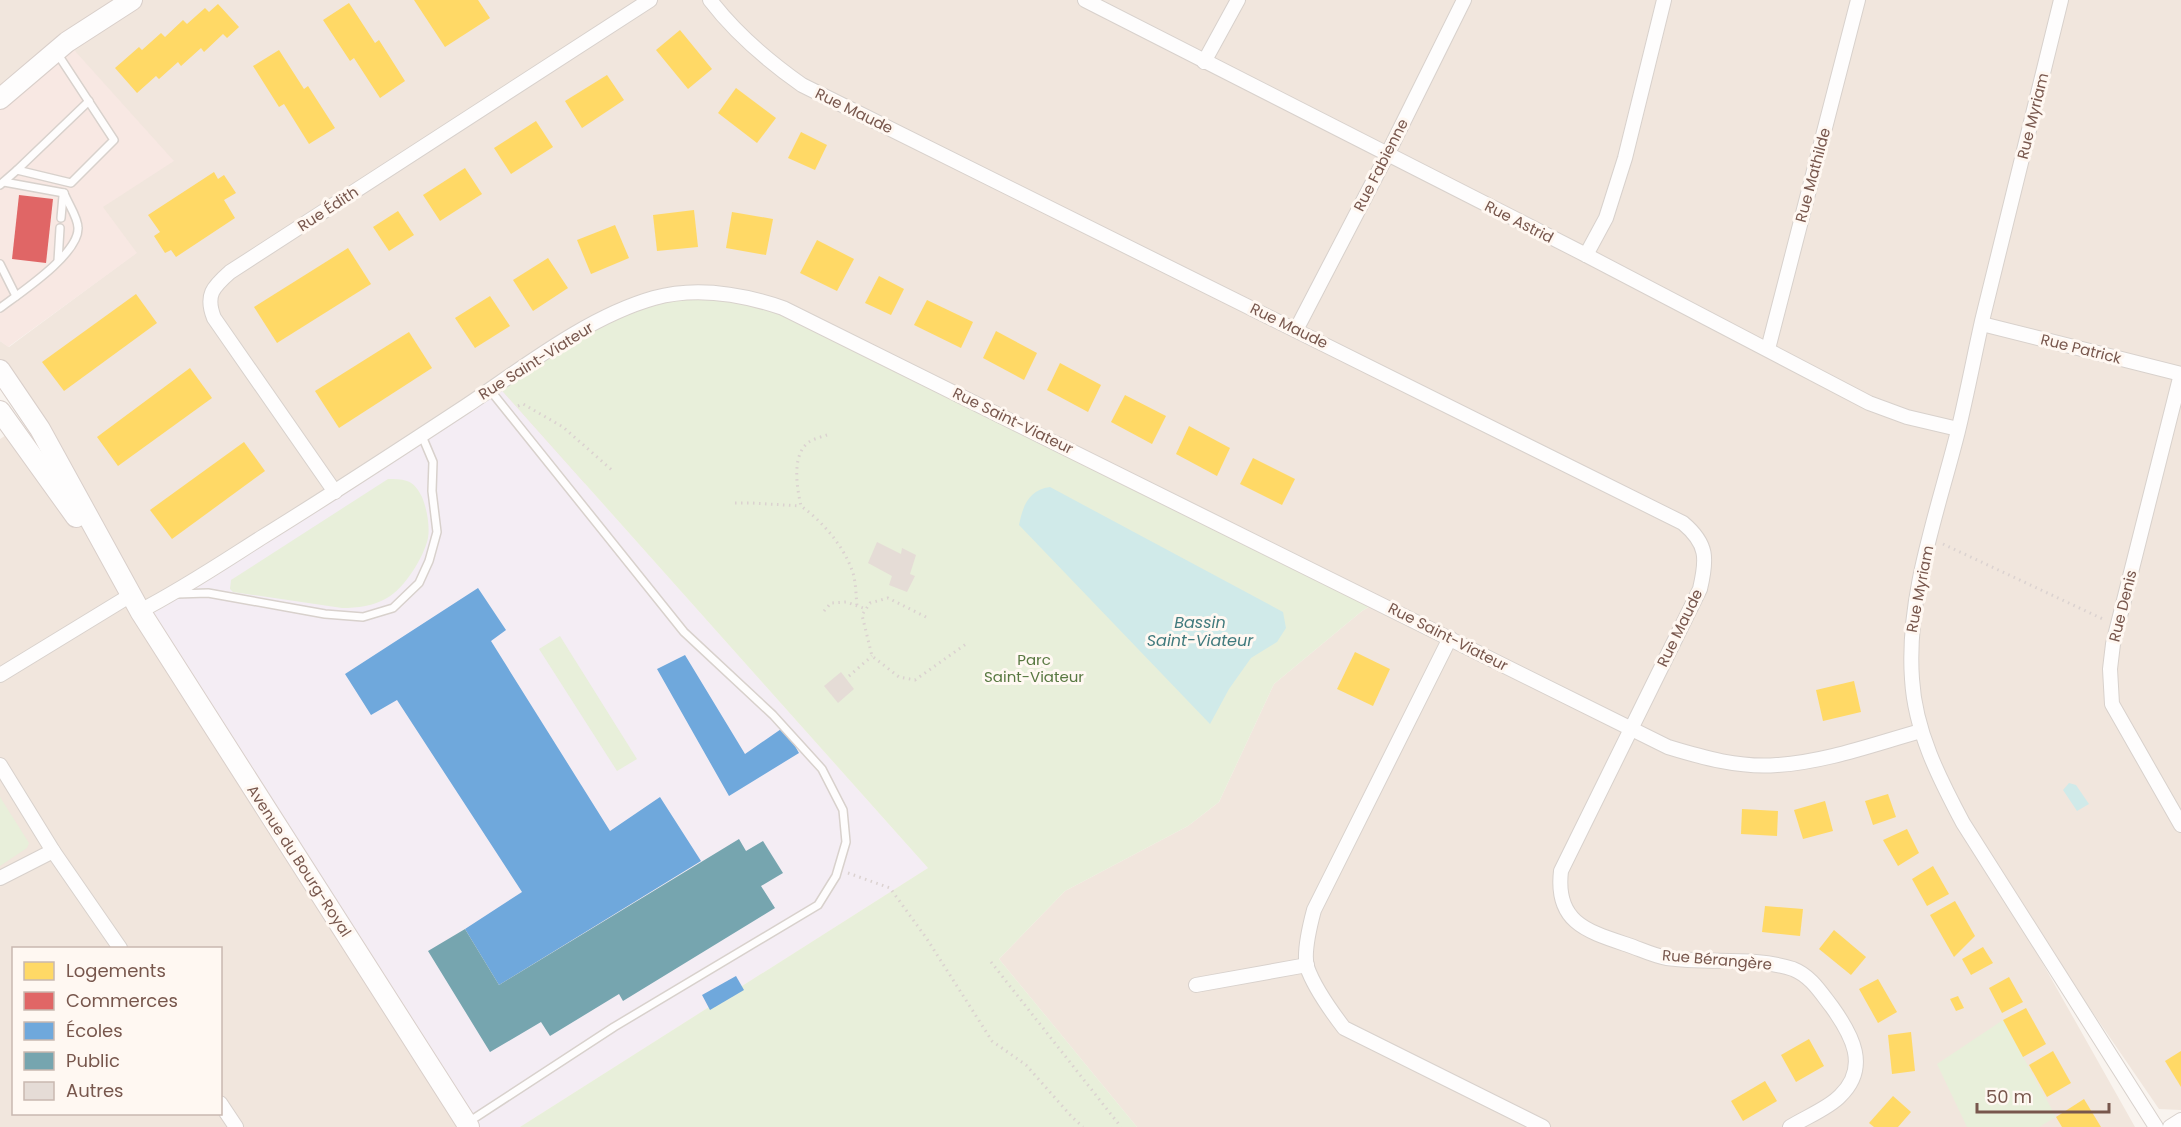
<svg xmlns="http://www.w3.org/2000/svg" width="2181" height="1127" font-family="Poppins,sans-serif">
<style>
.residential{fill:#f1e6dd;fill-rule:evenodd}
.commercial{fill:#f8e8e3}
.education{fill:#f4edf4}
.green{fill:#e8efda}
.water{fill:#d0eae9}
.homes{fill:#ffd966}
.shops{fill:#e06666}
.schools{fill:#6fa8dc}
.public{fill:#76a5af}
.building{fill:#e5dcd6}
.lines{fill:none;stroke-linecap:round;stroke-linejoin:round}
.lane-casing{stroke:#d8d1cc;stroke-width:10}
.street-casing{stroke:#d8d1cc;stroke-width:16}
.secondary-casing{stroke:#d9cfca;stroke-width:22}
.path{stroke:#dbd2d0;stroke-width:3;stroke-dasharray:1.5 4.5;stroke-linecap:butt}
.lane{stroke:#fefdfd;stroke-width:7}
.street{stroke:#fefdfd;stroke-width:14}
.secondary{stroke:#fefdfd;stroke-width:20}
.labels{text-anchor:middle;stroke-width:6;stroke-linejoin:round;paint-order:stroke}
.street-label{font-size:15px;fill:#78574d;stroke:#fff8f2}
.park-label{font-size:15px;fill:#587841;stroke:#fff8f2}
.water-label{font-size:16px;font-style:italic;fill:#407a7d;stroke:#fff8f2}
</style>
<rect width="100%" height="100%" fill="#f9f4ef"/>
<path class="residential" d="M0,0h2181v1110l-22,-1 -191,-278 167,296h-998l-138,-168 66,-68 123,-65 31,-24 55,-118 88,-73 15,-9 -761,-290 -147,815h-469v-688l14,-9 112,158 -126,-218v-29l9,6 127,-94 -34,-46 -102,-108zM14,948h206v166h-206z"/>
<path class="commercial" d="M67,42l107,119 -71,46 34,46 -129,94 -8,-6v-242z"/>
<path class="education" d="M497,385l431,483 -408,259h-51l-329,-516z"/>
<g class="green">
<path d="M742,296l636,305 -16,10 -88,73 -55,118 -31,24 -123,65 -66,68 138,168h-617l408,-259 -431,-483 74,-49 83,-38z"/>
<path d="M388,479c6,0 13,0 19,2 7,2 12,10 15,16 5,12 8,29 6,41 -4,19 -24,51 -41,60 -14,8 -29,10 -45,10l-109,-16 -3,-3 1,-9z"/>
<path d="M560,636l77,123 -20,12 -78,-122z"/>
<path d="M0,797l29,46 -2,5 -27,18z"/>
<path d="M2003,1020l53,97 -17,10h-72l-30,-63z"/>
</g>
<g class="water">
<path d="M1050,487l233,125 3,16 -9,14 -26,16 -22,31 -19,35 -191,-199c4,-20 10,-35 31,-38z"/>
<path d="M2069,783l7,2 13,19 -12,7 -14,-21z"/>
</g>
<g class="homes">
<path d="M414,0h64l12,18 -45,29z"/>
<path d="M349,3l26,40 4,-3 26,41 -25,17 -26,-40 -4,3 -27,-41z"/>
<path d="M218,4l21,23 -12,11 -4,-4 -19,18 -3,-4 -20,18 -3,-4 -19,17 -3,-3 -19,17 -22,-25 24,-21 3,3 19,-17 4,4 18,-17 4,4 18,-16 4,4z"/>
<path d="M680,30l32,39 -24,20 -32,-39z"/>
<path d="M279,50l25,39 4,-3 27,42 -26,16 -25,-40 -5,3 -26,-41z"/>
<path d="M607,75l17,25 -42,28 -17,-27z"/>
<path d="M736,88l40,30 -19,25 -39,-30z"/>
<path d="M536,121l17,26 -42,27 -17,-26z"/>
<path d="M801,132l26,13 -12,25 -27,-12z"/>
<path d="M465,168l17,26 -42,27 -17,-26z"/>
<path d="M214,172l4,7 6,-4 12,18 -12,7 11,18 -59,39 -5,-7 -6,3 -11,-17 6,-4 -12,-17z"/>
<path d="M694,210l4,37 -41,4 -4,-36z"/>
<path d="M398,211l16,24 -25,16 -16,-24z"/>
<path d="M732,212l41,7 -7,36 -40,-7z"/>
<path d="M615,225l14,33 -38,16 -14,-34z"/>
<path d="M817,240l37,19 -17,32 -37,-18z"/>
<path d="M348,248l23,36 -94,59 -23,-36z"/>
<path d="M548,258l20,30 -35,23 -20,-31z"/>
<path d="M879,276l25,13 -13,26 -26,-12z"/>
<path d="M136,294l21,29 -93,68 -22,-29z"/>
<path d="M490,296l20,30 -35,22 -20,-30z"/>
<path d="M927,300l46,22 -12,26 -47,-23z"/>
<path d="M996,331l41,22 -13,27 -41,-22z"/>
<path d="M409,332l23,36 -93,60 -24,-37z"/>
<path d="M1060,363l41,22 -13,27 -41,-22z"/>
<path d="M190,368l22,30 -94,68 -21,-29z"/>
<path d="M1125,395l41,21 -14,28 -41,-22z"/>
<path d="M1189,426l41,22 -13,28 -41,-22z"/>
<path d="M244,442l21,29 -93,68 -22,-29z"/>
<path d="M1253,458l42,21 -13,26 -42,-21z"/>
<path d="M1355,652l35,17 -17,37 -36,-17z"/>
<path d="M1854,681l7,31 -38,9 -7,-31z"/>
<path d="M1888,794l8,23 -23,8 -8,-24z"/>
<path d="M1825,801l8,30 -30,8 -9,-29z"/>
<path d="M1742,809l36,2 -1,25 -36,-2z"/>
<path d="M1907,829l12,24 -21,13 -15,-26z"/>
<path d="M1933,866l16,28 -22,12 -15,-27z"/>
<path d="M1955,901l20,35 -21,21 -24,-42z"/>
<path d="M1765,906l38,3 -3,27 -38,-4z"/>
<path d="M1834,930l32,27 -15,18 -32,-26z"/>
<path d="M1983,947l10,16 -22,12 -9,-16z"/>
<path d="M2009,977l14,25 -21,11 -13,-25z"/>
<path d="M1878,979l19,33 -19,11 -19,-34z"/>
<path d="M1958,996l6,12 -8,3 -6,-12z"/>
<path d="M2026,1008l20,36 -23,13 -20,-37z"/>
<path d="M1911,1032l4,39 -23,3 -4,-39z"/>
<path d="M1809,1039l15,27 -28,16 -15,-27z"/>
<path d="M2053,1051l18,32 -24,14 -18,-32z"/>
<path d="M2181,1051v36l-16,-26z"/>
<path d="M1765,1081l12,20 -34,20 -12,-20z"/>
<path d="M1893,1096l18,16 -13,15h-24l-5,-4z"/>
<path d="M2084,1099l17,28h-39l-6,-10z"/>
</g>
<path class="shops" d="M19,195l34,4 -7,64 -34,-4z"/>
<g class="schools">
<path d="M478,588l28,42 -15,11 119,190 50,-34 41,64 -202,124 -34,-56 57,-37 -125,-192 -26,15 -26,-41z"/>
<path d="M685,655l60,99 39,-27 15,26 -70,43 -72,-127z"/>
<path d="M736,976l8,14 -34,20 -8,-15z"/>
</g>
<path class="public" d="M739,839l7,12 17,-10 20,32 -22,13 14,22 -152,93 -4,-7 -69,42 -9,-14 -51,30 -62,-101 37,-22 34,56z"/>
<g class="building">
<path d="M877,542l24,12 1,-6 14,7 -6,19 5,2 -8,16 -18,-7 3,-9 -24,-13z"/>
<path d="M841,672l13,17 -16,14 -14,-17z"/>
</g>
<g class="lines">
<defs>
<g id="lane">
<path d="M17,170l72,-69"/>
<path d="M4,182l60,11"/>
<path d="M0,185l17,-15 54,13 43,-43 -57,-87"/>
<path d="M61,218l2,-22"/>
<path d="M58,261l2,-33"/>
<path d="M0,264l16,32"/>
<path d="M0,308c20,-15 79,-54 78,-80 0,-11 -10,-24 -14,-35"/>
<path d="M177,594l31,-1 117,21 38,3 30,-9 26,-25 10,-22 8,-29 -5,-41 1,-29 -11,-26"/>
<path d="M467,1123l147,-96 204,-122 18,-29 10,-34 -3,-32 -21,-41 -49,-54 -89,-83 -194,-242"/>
</g>
<g id="street">
<path d="M710,0c26,34 58,61 92,85l881,438c25,21 24,36 17,66l-139,282c-6,51 25,60 67,74 12,4 26,11 39,13 41,6 86,-2 126,11 18,7 28,24 39,38 20,28 38,60 8,89 -11,12 -36,22 -50,31"/>
<path d="M1085,0l501,255 283,148 38,14 51,12"/>
<path d="M2061,0c-26,107 -53,214 -79,321 -8,36 -15,73 -24,110 -20,80 -52,165 -46,248 3,52 27,99 51,144l193,304"/>
<path d="M1204,62l34,-62"/>
<path d="M1586,255l20,-37 19,-60 39,-158"/>
<path d="M1982,324l199,50"/>
<path d="M1296,330l91,-175 77,-155"/>
<path d="M1768,349l90,-349"/>
<path d="M2181,374l-68,270 -3,25 2,35 69,121"/>
<path d="M335,492l-121,-174c-9,-23 -1,-31 16,-46l420,-272"/>
<path d="M140,611c43,-22 83,-49 124,-75 68,-42 135,-86 202,-130 57,-38 121,-89 188,-108 43,-12 88,-4 129,10l885,439c36,11 72,21 109,18 49,-3 97,-21 144,-34"/>
<path d="M1450,638l-136,272c-4,15 -11,42 -7,57 7,20 24,44 37,61l199,99"/>
<path d="M0,675l131,-80"/>
<path d="M0,765l53,86 67,97"/>
<path d="M0,878l53,-27"/>
<path d="M1196,985l111,-20"/>
<path d="M220,1103l16,24"/>
<path d="M2170,1127l11,-7"/>
</g>
<g id="secondary">
<path d="M0,99l67,-57 65,-42"/>
<path d="M0,370l40,59 100,182 329,516"/>
<path d="M0,411l76,106"/>
</g>
</defs>
<use href="#lane" class="lane-casing"/>
<use href="#street" class="street-casing"/>
<use href="#secondary" class="secondary-casing"/>
<g class="path">
<path d="M518,406l5,-2 40,23 50,44"/>
<path d="M827,435c-6,2 -14,4 -18,7 -18,13 -12,46 -8,64 22,16 43,40 52,67 3,10 3,23 4,33"/>
<path d="M735,503h17l49,3"/>
<path d="M1943,544l162,76"/>
<path d="M824,611l7,-8 15,-1 20,7"/>
<path d="M926,617l-38,-19 -18,5 -8,12 10,41 27,21 16,3 51,-36"/>
<path d="M849,676l23,-20"/>
<path d="M848,873l42,15 37,51 65,102 34,24 46,52 11,10"/>
<path d="M991,962l130,165"/>
</g>
<use href="#lane" class="lane"/>
<use href="#street" class="street"/>
<use href="#secondary" class="secondary"/>
</g>
<g class="labels">
<g class="street-label">
<text transform="translate(854 111) rotate(26)" y="5">Rue Maude</text>
<text transform="translate(2033 116) rotate(-76)" y="5">Rue Myriam</text>
<text transform="translate(1381 165) rotate(-63)" y="5">Rue Fabienne</text>
<text transform="translate(1813 175) rotate(-75)" y="5">Rue Mathilde</text>
<text transform="translate(328 209) rotate(-33)" y="5">Rue Édith</text>
<text transform="translate(1519 222) rotate(27)" y="5">Rue Astrid</text>
<text transform="translate(1289 326) rotate(26)" y="5">Rue Maude</text>
<text transform="translate(2081 349) rotate(14)" y="5">Rue Patrick</text>
<text transform="translate(536 361) rotate(-32)" y="5">Rue Saint-Viateur</text>
<text transform="translate(1013 421) rotate(26)" y="5">Rue Saint-Viateur</text>
<text transform="translate(1920 589) rotate(-79)" y="5">Rue Myriam</text>
<text transform="translate(2123 606) rotate(-76)" y="5">Rue Denis</text>
<text transform="translate(1680 628) rotate(-64)" y="5">Rue Maude</text>
<text transform="translate(1448 637) rotate(27)" y="5">Rue Saint-Viateur</text>
<text transform="translate(299 861) rotate(57)" y="5">Avenue du Bourg-Royal</text>
<text transform="translate(1717 960) rotate(5)" y="5">Rue Bérangère</text>
</g>
<g class="park-label">
<text x="1034" y="665">Parc<tspan x="1034" dy="17">Saint-Viateur</tspan></text>
</g>
<g class="water-label">
<text x="1200" y="628">Bassin<tspan x="1200" dy="18">Saint-Viateur</tspan></text>
</g>
</g>
<rect x="12" y="947" width="210" height="168" fill="#fff8f2" stroke="#c9b8b0" stroke-width="1.5"/>
<rect x="24" y="962" width="30" height="18" fill="#ffd966" stroke="#c9b8b0" stroke-width="1.5"/>
<text x="66" y="977" font-size="18" fill="#78574d">Logements</text>
<rect x="24" y="992" width="30" height="18" fill="#e06666" stroke="#c9b8b0" stroke-width="1.5"/>
<text x="66" y="1007" font-size="18" fill="#78574d">Commerces</text>
<rect x="24" y="1022" width="30" height="18" fill="#6fa8dc" stroke="#c9b8b0" stroke-width="1.5"/>
<text x="66" y="1037" font-size="18" fill="#78574d">Écoles</text>
<rect x="24" y="1052" width="30" height="18" fill="#76a5af" stroke="#c9b8b0" stroke-width="1.5"/>
<text x="66" y="1067" font-size="18" fill="#78574d">Public</text>
<rect x="24" y="1082" width="30" height="18" fill="#e5dcd6" stroke="#c9b8b0" stroke-width="1.5"/>
<text x="66" y="1097" font-size="18" fill="#78574d">Autres</text>
<path d="M1977 1103v9h132v-9" fill="none" stroke="#78574d" stroke-width="3"/>
<text x="1986" y="1103" font-size="18" fill="#78574d" stroke="#fff8f2" stroke-width="4.5" paint-order="stroke">50 m</text>
</svg>
